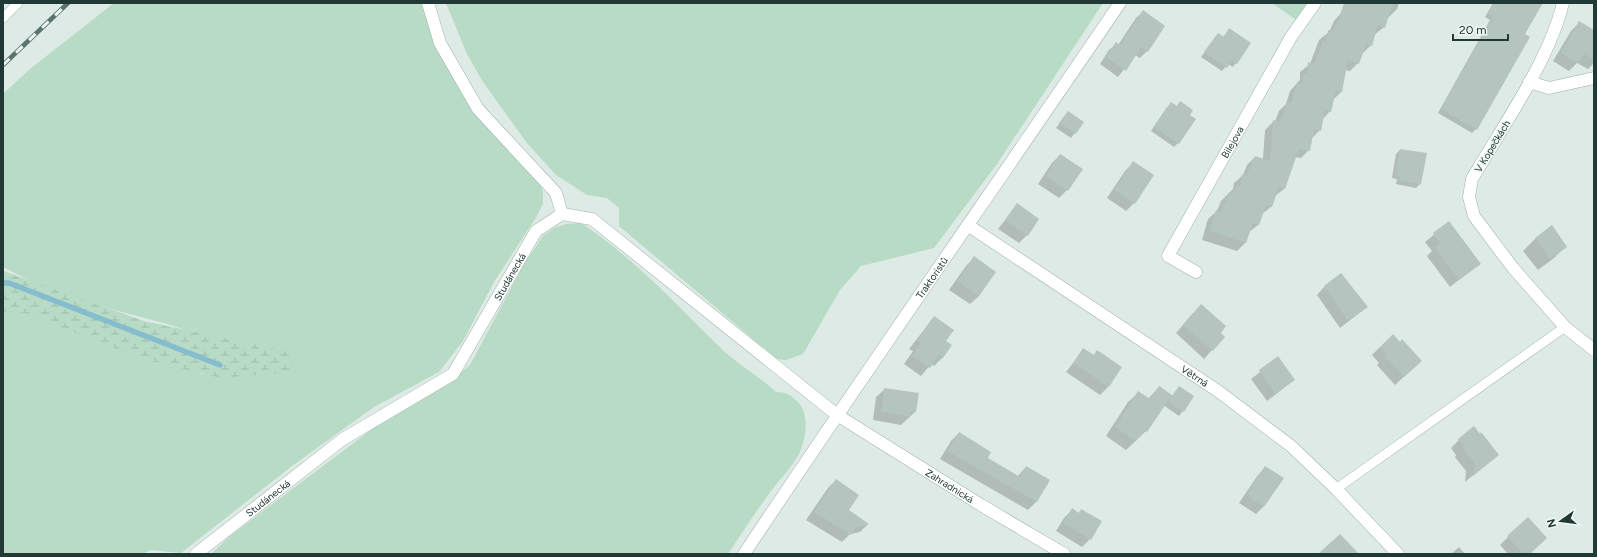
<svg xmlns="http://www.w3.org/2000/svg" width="1597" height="557" font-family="Figtree,sans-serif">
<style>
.green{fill:#b7dbc4}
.wetland{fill:url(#wetland-marsh)}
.shadow{fill:#0003}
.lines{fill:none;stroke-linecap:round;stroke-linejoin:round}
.stream{stroke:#86bdce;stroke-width:5.5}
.building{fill:#b4c4bf}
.service-casing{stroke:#a1b1ad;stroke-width:10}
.minor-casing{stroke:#a1b1ad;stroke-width:13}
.service{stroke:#fff;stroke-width:9}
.minor{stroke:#fff;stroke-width:12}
.rail-casing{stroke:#5a7570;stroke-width:4.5}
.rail{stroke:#eef6f3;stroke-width:3;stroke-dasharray:9;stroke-linecap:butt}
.labels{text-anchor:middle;stroke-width:3;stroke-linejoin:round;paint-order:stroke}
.street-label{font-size:10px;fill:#203934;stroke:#eef6f3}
</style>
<defs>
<pattern id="wetland-marsh" width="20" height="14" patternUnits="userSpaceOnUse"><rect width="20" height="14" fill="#b7dbc4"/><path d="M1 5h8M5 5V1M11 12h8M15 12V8" fill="none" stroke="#9dbda9"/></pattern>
</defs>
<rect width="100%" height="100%" fill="#deeae6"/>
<g class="green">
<path d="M114,3h309l17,50 99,127 4,12v12l-6,12 -43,66 -31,59 -24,31 -65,35 -82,59 -111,87 -30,-3 -9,4h-139v-256l199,76h49l-28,-31 -52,-18 -90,-24 -37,-13 -41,-21v-173l27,-25z"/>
<path d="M446,3h657l-106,161 -63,84 -73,18 -21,24 -37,64 -17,6 -9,-1 -158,-133v-18l-12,-10 -20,-3 -31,-20 -29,-32 -44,-61 -16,-28z"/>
<path d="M1272,3h35l-11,17z"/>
<path d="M581,223c55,36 98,85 145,130 16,14 35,25 50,39 10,0 15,3 22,10 12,13 8,37 1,52 -7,13 -19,25 -28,37 -15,20 -29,42 -43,63h-517l19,-18 146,-110 71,-42 23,-19 54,-101 19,-28 11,-8 12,-4z"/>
</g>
<path class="wetland" d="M3,271l141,50 146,31 4,20 -73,6 -78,-19 -118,-46 -22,-1z"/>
<g class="shadow">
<path d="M1347,3h52l-2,6 -8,8h-2l-3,10 -10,8 -3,10 -8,8 -5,10 -8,8 -5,-1 -4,22 -8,8 -3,11 -8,9 -2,10 -9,9 -2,11 -8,8 -6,-1 -11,32 -9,7 -4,11 -9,7 -4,11 -9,7 -4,11 -8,8 -35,-11 6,-21 9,-8 4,-10 12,-12 1,-6 9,-8 4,-10 8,-8 8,2 2,-29 8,-8h2l4,-11 7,-7 4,-13 10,-11v-8l10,-8 9,-24 10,-8 5,-11 8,-9z"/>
<path d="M1493,3h47l-64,126 -4,4 -34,-20 52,-93 -5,-3z"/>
<path d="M1143,12l4,39 -7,7 -5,-3 -17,22 -18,-13 9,-14 7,-6 2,1 18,-27z"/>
<path d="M1579,23l15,8v32l-6,6 -11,-6 -8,8 -16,-10 18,-30z"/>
<path d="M1229,30l7,33 -3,4 -5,-3 -6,7 -21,-14 17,-23 5,3z"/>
<path d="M1180,102l9,14 -11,27 -4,4 -23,-16 16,-24h9z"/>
<path d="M1068,112l15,10 -12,16 -15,-10z"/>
<path d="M1400,150l26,4 -6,30 -4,4 -20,-4 1,-5 -5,-1 4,-24z"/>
<path d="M1060,155l7,35 -8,8 -21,-14 14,-21z"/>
<path d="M1133,163l1,40 -8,8 -19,-13 18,-27z"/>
<path d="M1017,205l10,30 -8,8 -21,-14z"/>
<path d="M1449,222l30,42 -29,23 -23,-31 5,-5 -7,-9z"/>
<path d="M1552,227l14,19 -12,12 -16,12 -15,-19 12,-12z"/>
<path d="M974,258l21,14 -16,24 -9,8 -21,-14 17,-24z"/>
<path d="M1325,286l42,21 -27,21 -23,-33z"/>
<path d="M1193,313l26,20 -7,17 -8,9 -28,-26z"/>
<path d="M934,317l11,24 6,4 -9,13 -8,8 -3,-2 -10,12 -17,-12 9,-13 -4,-2z"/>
<path d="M1380,347l32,22 -17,16 -18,-20 2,-2 -7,-8z"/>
<path d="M1084,349l9,7 4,-4 24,15 -13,20 -8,8 -34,-23z"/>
<path d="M1278,358l16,22 -27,21 -16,-22z"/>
<path d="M1159,387l13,9 7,-9 14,10 -14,19 -16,-11 -17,26 -20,19 -20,-14 22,-34 10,-9 10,6z"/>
<path d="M885,389l33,5 -3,18 -14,13 -28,-5 3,-23z"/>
<path d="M959,433l27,25 31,19 9,-10 23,14 -13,21 -8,8 -88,-51 11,-18z"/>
<path d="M1459,440l39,14 -33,28 1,-11 -11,-14 1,-2 -5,-7z"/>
<path d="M1266,467l-2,39 -8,8 -17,-11 19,-28z"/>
<path d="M836,480l11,31 21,13 -8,8 -10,2 -8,8 -36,-22 22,-32z"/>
<path d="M1072,510l6,4 4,-4 8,29 -8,8 -26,-16 8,-13z"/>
<path d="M1508,537l21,17h-21l-8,-9z"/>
<path d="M1459,547l6,7h-14z"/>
</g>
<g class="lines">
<path class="stream" d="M3,283h6l211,82"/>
</g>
<g class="building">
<path d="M1344,3h49l-8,25 -7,-3 -6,21 -6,-2 -7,20 -11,-4 -6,32 -6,-1 -5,21 -6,-2 -4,21 -7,-2 -4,22 -11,-2 -14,40 -6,-2 -7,20 -6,-2 -7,20 -6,-2 -7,20 -37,-12 7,-21 5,2 8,-20 4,1 3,-8 4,1 2,-12 4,2 9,-20 15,5 3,-41 7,2 7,-20 4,1 6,-21 5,1 2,-9 3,1 1,-13 6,2 9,-23 3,1 2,-12 5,1 3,-8 1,1z"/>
<path d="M1494,3h49l-18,31 5,3 -53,93 -36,-21 52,-93 -5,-3z"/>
<path d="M1143,10l22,16 -17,26 -7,-5 -15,24 -20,-14 10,-15 4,3z"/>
<path d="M1579,21l15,9v30l-10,-6 -6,9 -17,-10z"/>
<path d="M1229,28l22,15 -14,21 -5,-3 -5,7 -23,-16 14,-19 6,4z"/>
<path d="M1180,101l13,9 -3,5 6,4 -17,25 -25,-17 17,-25 6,4z"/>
<path d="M1068,111l16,11 -8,12 -17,-11z"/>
<path d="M1400,149l27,4 -6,31 -22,-3 1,-5 -5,-1z"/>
<path d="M1060,154l23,15 -15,22 -22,-15z"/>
<path d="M1133,161l21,14 -19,29 -21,-14z"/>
<path d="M1017,203l22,16 -11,17 -23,-16z"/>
<path d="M1449,221l32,43 -22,16 -24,-33 5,-4 -7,-10z"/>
<path d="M1552,225l15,22 -17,12 -15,-21z"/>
<path d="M974,256l22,16 -17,24 -22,-15z"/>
<path d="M1341,273l27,34 -20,14 -24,-35z"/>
<path d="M1201,304l25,22 -5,7 4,4 -12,14 -30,-26z"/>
<path d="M934,316l20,14 -8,11 6,4 -9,13 -4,-3 -9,13 -18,-12 9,-13 -4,-3z"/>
<path d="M1393,334l7,8 2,-3 20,22 -18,16 -20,-21 3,-2 -7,-7z"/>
<path d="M1083,348l11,7 3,-5 25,17 -13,20 -36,-24z"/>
<path d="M1278,356l17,24 -20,14 -16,-24z"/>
<path d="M1159,386l13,9 -25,37 -3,-2 -8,11 -21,-14 23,-36 12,8z"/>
<path d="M1179,386l15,10 -10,16 -16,-10z"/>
<path d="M884,388l35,5 -3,19 -5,-1 -1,6 -29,-5z"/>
<path d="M1474,426l6,8 1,-2 18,23 -26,21 1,-14 -12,-14 2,-2 -6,-7z"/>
<path d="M959,432l32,20 -3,6 32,19 6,-11 24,14 -13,22 -90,-51z"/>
<path d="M1265,466l19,12 -20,29 -18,-12z"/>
<path d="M836,479l23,16 -10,15 20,14 -13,3 -5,8 -37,-23z"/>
<path d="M1072,508l7,5 2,-4 21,12 -11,19 -28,-17z"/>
<path d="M1528,517l19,21 -17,16h-7l-16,-18z"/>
<path d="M1340,534l19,20h-41z"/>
</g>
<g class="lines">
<defs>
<g id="service">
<path d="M3,18l15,-15"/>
<path d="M1336,489l229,-162"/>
</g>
<g id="minor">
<path d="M428,3l12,40 38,66 78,84 6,21"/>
<path d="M1563,3c-14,58 -60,123 -91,176l-3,18 5,19 39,52 52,59 29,23"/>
<path d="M1529,82l20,6 45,-10"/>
<path id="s1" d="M969,226l249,165 73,55 45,43 62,65"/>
<path id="s2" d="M1196,272l-28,-16 123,-219 24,-34"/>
<path id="s3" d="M196,554l147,-115 110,-65 83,-143 26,-17 30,5 245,196 144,90 83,49"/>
<path id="s4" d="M744,554c123,-185 251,-367 376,-551"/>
</g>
</defs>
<use href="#service" class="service-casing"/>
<use href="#minor" class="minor-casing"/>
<use href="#service" class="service"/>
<use href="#minor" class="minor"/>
<defs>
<path id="rail" d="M3,65l65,-62"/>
</defs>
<use href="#rail" class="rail-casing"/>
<use href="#rail" class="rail"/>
</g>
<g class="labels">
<g class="street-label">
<text dy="4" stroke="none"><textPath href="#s2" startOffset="163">Bilejova</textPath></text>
<text transform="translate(1492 146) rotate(-59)" y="4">V Kopečkách</text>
<text dy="4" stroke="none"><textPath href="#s3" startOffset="427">Studánecká</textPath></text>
<text dy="4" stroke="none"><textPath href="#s4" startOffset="334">Traktoristů</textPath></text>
<text dy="4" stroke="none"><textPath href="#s1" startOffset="271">Větrná</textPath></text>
<text dy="4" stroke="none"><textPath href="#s3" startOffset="988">Zahradnická</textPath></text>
<text dy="4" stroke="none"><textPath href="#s3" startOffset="91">Studánecká</textPath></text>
</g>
</g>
<rect width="1597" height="557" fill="none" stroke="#203934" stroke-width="8"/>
<g transform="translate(1561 521) rotate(256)" stroke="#eef6f3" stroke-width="3" paint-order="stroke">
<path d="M0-3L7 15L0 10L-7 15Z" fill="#203934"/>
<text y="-6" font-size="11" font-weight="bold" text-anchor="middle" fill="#203934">N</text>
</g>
<path d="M1453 34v6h55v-6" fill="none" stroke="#203934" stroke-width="2"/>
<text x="1459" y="34" font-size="12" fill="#203934" stroke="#eef6f3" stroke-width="3" paint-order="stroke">20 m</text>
</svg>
